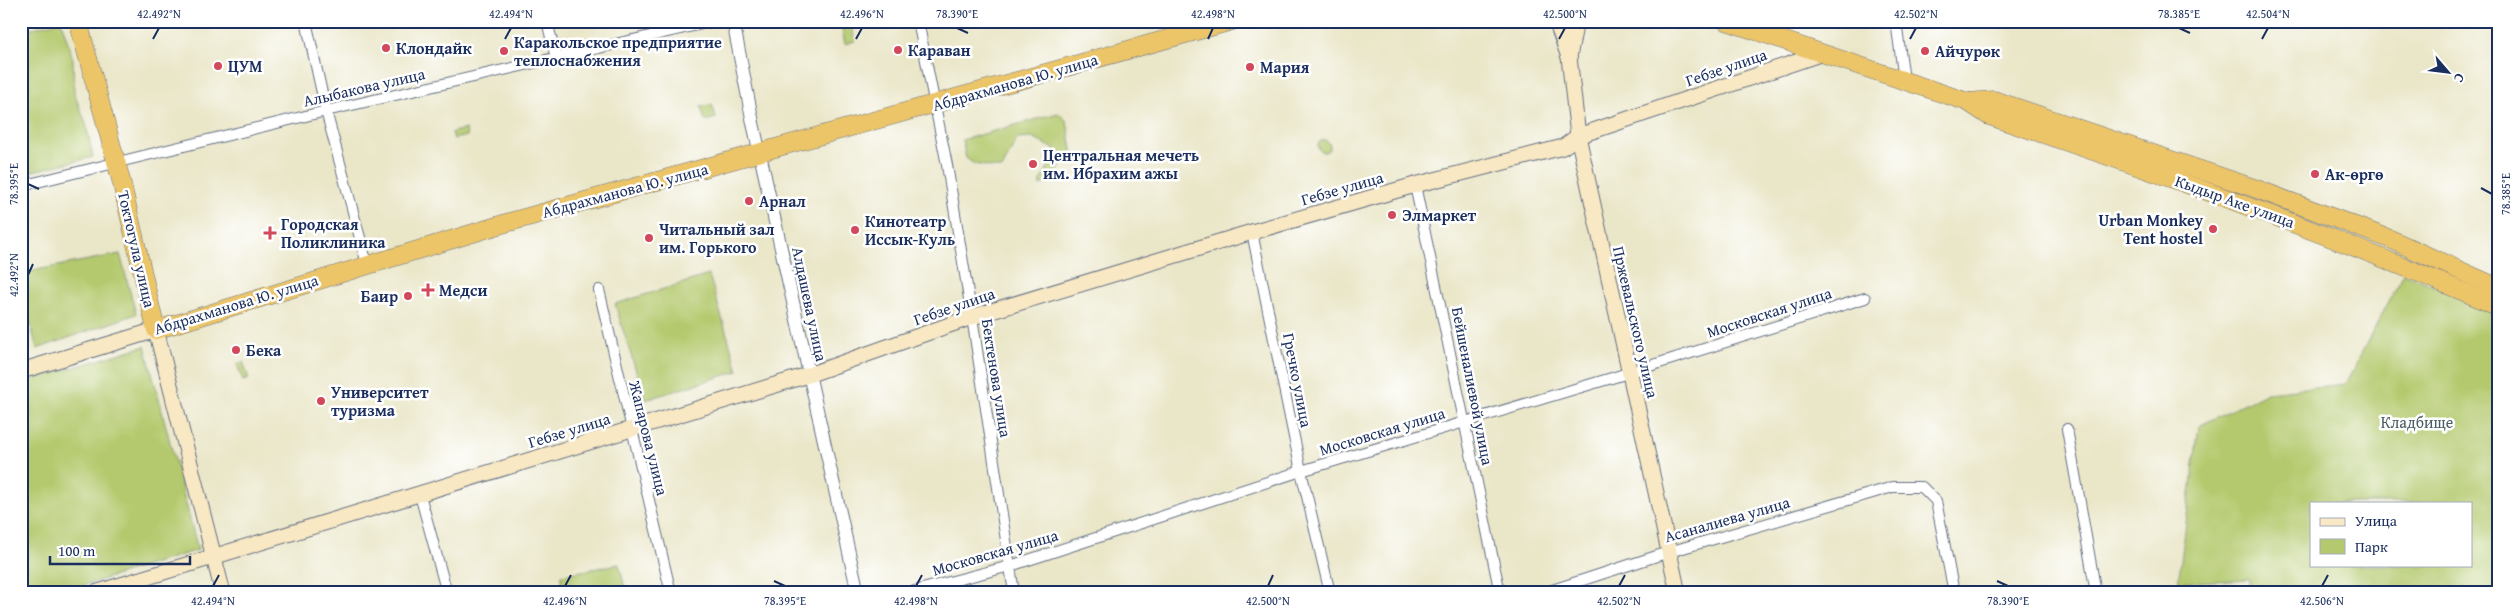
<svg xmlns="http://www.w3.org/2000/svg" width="2520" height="614" font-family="'Gentium Book Plus',serif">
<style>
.green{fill:#b4c96d;stroke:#687c66;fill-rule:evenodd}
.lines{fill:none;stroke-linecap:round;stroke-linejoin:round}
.minor-casing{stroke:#636f83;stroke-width:12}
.tertiary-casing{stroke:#636f83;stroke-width:14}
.secondary-casing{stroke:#636f83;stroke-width:17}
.trunk-casing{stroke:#636f83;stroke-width:19}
.minor{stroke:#fff;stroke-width:10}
.tertiary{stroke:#fff;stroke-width:12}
.secondary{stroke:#f8e8c3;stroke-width:15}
.trunk{stroke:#edc569;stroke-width:18}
.ticks{fill:none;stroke:#1b2f5e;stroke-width:2}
.poi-dot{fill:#d1495b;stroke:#fff;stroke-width:2}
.labels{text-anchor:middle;stroke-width:5;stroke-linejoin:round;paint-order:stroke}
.poi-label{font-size:16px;font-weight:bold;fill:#1b2f5e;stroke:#fff;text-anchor:start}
.street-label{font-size:16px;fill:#1b2f5e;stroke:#fff}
.park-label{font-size:16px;fill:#495d62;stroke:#fff}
.neatline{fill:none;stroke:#1b2f5e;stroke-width:2}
.ticks-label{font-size:12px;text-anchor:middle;fill:#1b2f5e}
</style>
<rect width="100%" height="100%" fill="#fff"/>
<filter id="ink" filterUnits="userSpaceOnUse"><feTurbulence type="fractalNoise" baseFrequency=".02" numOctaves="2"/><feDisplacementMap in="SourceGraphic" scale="10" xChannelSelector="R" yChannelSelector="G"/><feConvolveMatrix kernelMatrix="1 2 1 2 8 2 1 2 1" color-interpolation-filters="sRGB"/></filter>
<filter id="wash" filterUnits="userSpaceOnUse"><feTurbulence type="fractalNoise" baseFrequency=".0096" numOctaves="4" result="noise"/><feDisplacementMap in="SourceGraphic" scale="20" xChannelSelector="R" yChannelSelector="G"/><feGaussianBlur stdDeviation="1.12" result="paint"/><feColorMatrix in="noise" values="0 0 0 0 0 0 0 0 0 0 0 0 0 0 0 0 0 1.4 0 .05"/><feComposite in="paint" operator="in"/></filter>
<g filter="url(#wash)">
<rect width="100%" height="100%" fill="#eae6c8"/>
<g class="green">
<path d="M61,21l12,38 1,34 12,31 7,33 -72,17v-143z"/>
<path d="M851,24l4,17 -10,3 -4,-18z"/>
<path d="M712,104l4,14 -11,3 -4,-14z"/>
<path d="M1058,113l9,8 7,40 -13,4 -9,17 -13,3 16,-32 -2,-5 -21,-10 -15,1 -15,30 -28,-5 -8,-6 -4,-18z"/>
<path d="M466,129l1,7 -13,3 -2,-7z"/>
<circle cx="1324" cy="146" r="6"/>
<path d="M120,254l16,60 -99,35 -16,-61v-15z"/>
<path d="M2404,273l95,41v279h-247l-3,-14 -71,4 21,-157 68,-34 78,-8zM2311,503h160v62h-160z"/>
<path d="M709,275l29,96 -93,29 -30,-96z"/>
<path d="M145,346l53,204 -139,43h-38v-210z"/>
<path d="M243,362l6,17 -6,2 -6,-17z"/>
<path d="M619,564l7,29h-65v-18z"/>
</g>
</g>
<g filter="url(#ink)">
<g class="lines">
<defs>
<g id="minor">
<path d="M306,21l20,90 41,153"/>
<path d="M547,21l9,37"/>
<path d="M918,21l29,144 25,152 42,276"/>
<path d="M1896,21l8,59"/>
<path d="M1415,185l85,408"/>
<path d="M21,186l305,-75 389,-90"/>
<path d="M1252,232l49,239 29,122"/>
<path d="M599,290l72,303"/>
<path d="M2067,429l29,164"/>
<path d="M420,495l27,98"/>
<path d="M907,593l103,-27 291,-95 314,-94 250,-79"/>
<path d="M1543,593l126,-41 224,-65h29l14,14 18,92"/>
</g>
<path id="tertiary" d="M733,21l20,102 105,470"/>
<g id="secondary">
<path d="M1556,21l13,36 9,79 100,457"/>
<path d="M1569,57l7,-36"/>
<path d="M21,371l135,-41 67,263"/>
<path d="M95,593l713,-218 164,-58 280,-85 163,-47 148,-38 15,-11 245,-83"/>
</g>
<g id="trunk">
<path d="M78,21l43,159 35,150 350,-107 726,-202"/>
<path d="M1726,21l242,81 21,14c173,57 343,118 510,191"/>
<path d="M1968,102l26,-2 260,88 136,51 109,49"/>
</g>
</defs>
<use href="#minor" class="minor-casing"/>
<use href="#tertiary" class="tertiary-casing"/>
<use href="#secondary" class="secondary-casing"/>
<use href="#trunk" class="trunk-casing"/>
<use href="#minor" class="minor"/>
<use href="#tertiary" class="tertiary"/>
<use href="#secondary" class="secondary"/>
<use href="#trunk" class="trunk"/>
</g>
</g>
<path class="ticks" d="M957,28l11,5M2179,28l11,5M153,39l6,-11M505,39l6,-11M856,39l6,-11M1208,39l5,-11M1559,39l6,-11M1910,39l6,-11M2262,39l6,-11M28,184l11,5M2481,188l11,6M28,275l5,-11M774,581l11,5M1997,581l11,5M213,586l6,-11M565,586l6,-11M916,586l6,-11M1268,586l5,-11M1619,586l6,-11M2322,586l6,-11"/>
<g class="poi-dot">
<circle cx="386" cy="48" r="5"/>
<circle cx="898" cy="50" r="5"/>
<circle cx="504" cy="51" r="5"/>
<circle cx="1925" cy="51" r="5"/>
<circle cx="218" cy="66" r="5"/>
<circle cx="1250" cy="67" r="5"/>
<circle cx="1033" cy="164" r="5"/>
<circle cx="2315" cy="174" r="5"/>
<circle cx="749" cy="201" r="5"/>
<circle cx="1392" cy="215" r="5"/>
<circle cx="2213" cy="229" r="5"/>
<circle cx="855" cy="230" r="5"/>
<path d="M267.5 225.5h5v5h5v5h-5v5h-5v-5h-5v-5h5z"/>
<circle cx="649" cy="238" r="5"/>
<path d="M425.5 282.5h5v5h5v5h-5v5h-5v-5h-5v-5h5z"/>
<circle cx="408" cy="296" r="5"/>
<circle cx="236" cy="350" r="5"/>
<circle cx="321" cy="401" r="5"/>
</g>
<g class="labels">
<g class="poi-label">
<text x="514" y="48">Каракольское предприятие<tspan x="514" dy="18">теплоснабжения</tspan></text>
<text x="396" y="54">Клондайк</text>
<text x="908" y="56">Караван</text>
<text x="1935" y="57">Айчурөк</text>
<text x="228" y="72">ЦУМ</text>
<text x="1260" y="73">Мария</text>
<text x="1043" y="161">Центральная мечеть<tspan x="1043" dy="18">им. Ибрахим ажы</tspan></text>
<text x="2325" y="180">Ак-өргө</text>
<text x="759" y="207">Арнал</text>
<text x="1402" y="221">Элмаркет</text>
<text x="2203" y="226" text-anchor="end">Urban Monkey<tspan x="2203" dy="18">Tent hostel</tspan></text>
<text x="865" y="227">Кинотеатр<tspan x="865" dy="18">Иссык-Куль</tspan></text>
<text x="281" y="230">Городская<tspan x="281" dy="18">Поликлиника</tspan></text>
<text x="659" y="235">Читальный зал<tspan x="659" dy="18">им. Горького</tspan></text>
<text x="439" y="296">Медси</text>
<text x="398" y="302" text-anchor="end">Баир</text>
<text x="246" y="356">Бека</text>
<text x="331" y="398">Университет<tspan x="331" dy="18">туризма</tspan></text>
</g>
<g class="street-label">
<text transform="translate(1726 67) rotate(-19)" y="6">Гебзе улица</text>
<text transform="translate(1015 82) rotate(-16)" y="6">Абдрахманова Ю. улица</text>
<text transform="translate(364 87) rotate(-13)" y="6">Алыбакова улица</text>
<text transform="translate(1342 188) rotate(-16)" y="6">Гебзе улица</text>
<text transform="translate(625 190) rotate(-15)" y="6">Абдрахманова Ю. улица</text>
<text transform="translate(2235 201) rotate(20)" y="6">Кыдыр Аке улица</text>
<text transform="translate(137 249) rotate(77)" y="6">Токтогула улица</text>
<text transform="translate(236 304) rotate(-17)" y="6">Абдрахманова Ю. улица</text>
<text transform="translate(810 304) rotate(78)" y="6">Алдашева улица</text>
<text transform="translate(954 306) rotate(-19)" y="6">Гебзе улица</text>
<text transform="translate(1769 312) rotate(-18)" y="6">Московская улица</text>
<text transform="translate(1636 322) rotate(77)" y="6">Пржевальского улица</text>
<text transform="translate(997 378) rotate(81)" y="6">Бектенова улица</text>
<text transform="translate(1298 380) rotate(79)" y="6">Гречко улица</text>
<text transform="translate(1473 386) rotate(79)" y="6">Бейшеналиевой улица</text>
<text transform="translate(569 430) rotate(-17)" y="6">Гебзе улица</text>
<text transform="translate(1382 431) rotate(-17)" y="6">Московская улица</text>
<text transform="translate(649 438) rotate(76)" y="6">Жапарова улица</text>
<text transform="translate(1727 519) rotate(-16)" y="6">Асаналиева улица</text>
<text transform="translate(995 552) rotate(-16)" y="6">Московская улица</text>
</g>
<g class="park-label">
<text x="2417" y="428">Кладбище</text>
</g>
</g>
<rect width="2520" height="614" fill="none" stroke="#fff" stroke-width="55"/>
<rect x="2310" y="502" width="162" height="65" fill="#ffffff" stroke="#a4acbf"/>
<rect x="2320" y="518" width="25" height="8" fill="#f8e8c3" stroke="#a4acbf"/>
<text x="2355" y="526" font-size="15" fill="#1b2f5e">Улица</text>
<rect x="2320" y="539" width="25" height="15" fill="#b4c96d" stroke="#a4acbf"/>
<text x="2355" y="552" font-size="15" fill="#1b2f5e">Парк</text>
<g transform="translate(2448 72) rotate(118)" stroke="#ffffff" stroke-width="4" paint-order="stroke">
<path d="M0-4L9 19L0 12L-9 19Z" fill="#1b2f5e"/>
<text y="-8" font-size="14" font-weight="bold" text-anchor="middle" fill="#1b2f5e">С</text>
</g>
<path d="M50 556v8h140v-8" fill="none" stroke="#1b2f5e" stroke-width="2.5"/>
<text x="58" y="556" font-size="15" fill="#1b2f5e" stroke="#ffffff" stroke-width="4" paint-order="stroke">100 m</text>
<rect x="28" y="28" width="2464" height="558" class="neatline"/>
<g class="ticks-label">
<text x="159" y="18">42.492°N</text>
<text x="511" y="18">42.494°N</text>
<text x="862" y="18">42.496°N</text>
<text x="957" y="18">78.390°E</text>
<text x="1213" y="18">42.498°N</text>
<text x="1565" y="18">42.500°N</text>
<text x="1916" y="18">42.502°N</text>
<text x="2179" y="18">78.385°E</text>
<text x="2268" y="18">42.504°N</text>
<text transform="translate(14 184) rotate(-90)" y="4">78.395°E</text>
<text transform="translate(2506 194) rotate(-90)" y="4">78.385°E</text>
<text transform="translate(14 275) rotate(-90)" y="4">42.492°N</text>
<text x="213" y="605">42.494°N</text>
<text x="565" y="605">42.496°N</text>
<text x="785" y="605">78.395°E</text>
<text x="916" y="605">42.498°N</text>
<text x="1268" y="605">42.500°N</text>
<text x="1619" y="605">42.502°N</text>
<text x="2008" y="605">78.390°E</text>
<text x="2322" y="605">42.506°N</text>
</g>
</svg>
